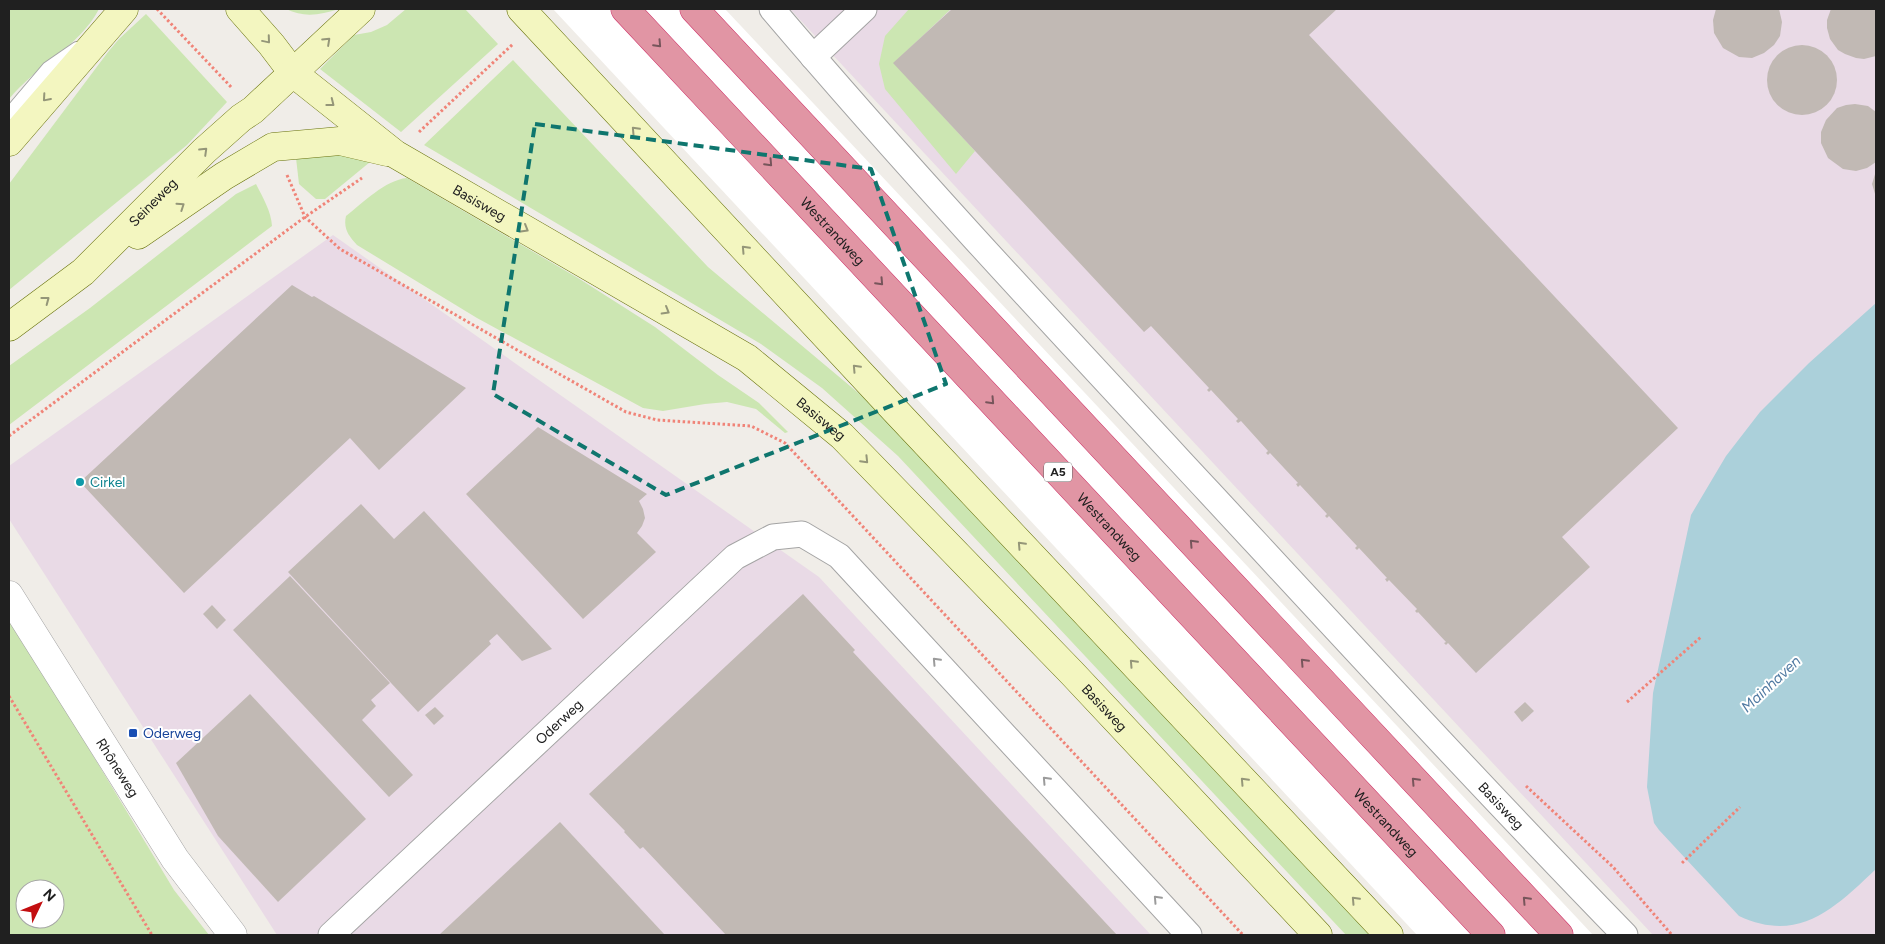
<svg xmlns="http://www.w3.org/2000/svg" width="1885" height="944" font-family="Figtree,sans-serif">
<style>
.industrial{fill:#e9dae6}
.grass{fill:#cce6b2;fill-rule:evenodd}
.water{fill:#abd0da}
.pier{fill:#fff}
.building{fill:#c1b9b4}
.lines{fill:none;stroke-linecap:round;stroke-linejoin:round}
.service-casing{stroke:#a4a4a4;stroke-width:14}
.minor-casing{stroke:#a4a4a4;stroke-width:27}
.tertiary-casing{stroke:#a4a4a4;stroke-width:29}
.secondary-casing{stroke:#68720d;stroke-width:29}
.motorway-casing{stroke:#cf346a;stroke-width:29}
.path{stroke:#f08478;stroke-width:3;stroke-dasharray:2.5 2.5;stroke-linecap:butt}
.service{stroke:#fff;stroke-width:12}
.minor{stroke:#fff;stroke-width:25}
.tertiary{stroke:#fff;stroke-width:28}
.secondary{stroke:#f3f6c0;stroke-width:28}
.motorway{stroke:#e195a4;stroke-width:28}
.oneway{stroke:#949678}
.oneway2{stroke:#77555b}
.oneway3{stroke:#9b9b9b}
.marked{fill:none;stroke:#0f766e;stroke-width:4;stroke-dasharray:10 6;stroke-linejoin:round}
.culture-dot{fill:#0f9aa8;stroke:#fff;stroke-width:2}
.transit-dot{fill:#1a4fb4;stroke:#fff;stroke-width:2}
.labels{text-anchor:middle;stroke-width:4;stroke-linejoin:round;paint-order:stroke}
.shield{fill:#fff;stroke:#636363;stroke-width:1}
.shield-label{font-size:12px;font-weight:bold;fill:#202020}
.street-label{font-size:14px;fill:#202020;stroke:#fff}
.culture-label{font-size:14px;fill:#0d838f;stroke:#fff;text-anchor:start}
.transit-label{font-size:14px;fill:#164399;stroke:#fff;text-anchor:start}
.water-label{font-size:15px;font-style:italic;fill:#507aa2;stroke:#fff}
</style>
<rect width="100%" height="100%" fill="#f0ede8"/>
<g class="industrial">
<path d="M790,9h1086v926h-223z"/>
<path d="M333,235l486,342 332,358h-874l-268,-416v-53z"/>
</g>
<g class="grass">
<path d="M9,9h90c-20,38 -63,57 -90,90z"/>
<path d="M286,9h53c-19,6 -35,9 -53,0z"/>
<path d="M406,9h59l33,35 -97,88 -81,-63 34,-34 17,-3 16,-7z"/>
<path d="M909,9h42l-57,54 81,88 -19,23 -71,-85 -6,-25 6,-28z"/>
<path d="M146,14l81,88 -40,43 -178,145v-106l99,-132 11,-13z"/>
<path d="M513,60l195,207 185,155 482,513h-29l-448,-479 -76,-68 -61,-44 -337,-199z"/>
<path d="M340,153l30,9 -45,37h-9l-17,-15 -3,-26z"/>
<path d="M407,178l171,100 77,49 63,48 41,28 29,29 -3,1 -29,-24 -29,-7 -22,2 -42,7 -20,-3 -166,-90 -120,-73c-8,-9 -14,-16 -11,-29 17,-13 39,-36 61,-38z"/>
<path d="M256,184c7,14 15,27 16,42l-263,199v-59l81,-58 146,-114z"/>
<path d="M9,616l165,274 35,45h-200zM25,889h30v30h-30z"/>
</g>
<path class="water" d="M1876,303v566c-41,39 -77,75 -137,47l-80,-86 -5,-7 -7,-36 6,-94 38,-178 35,-59 34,-44 49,-49z"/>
<path class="pier" d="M553,9h172l868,926h-176z"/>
<g class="building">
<path d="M952,9h385l-28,26 369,393 -116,109 28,30 -114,106 -28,-30 -2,2 -2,-2 2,-1 -28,-30 -1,1 -2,-2 2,-2 -28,-29 -2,2 -2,-3 2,-1 -28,-30 -2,2 -2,-2 2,-2 -28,-30 -2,2 -2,-2 2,-2 -27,-29 -2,2 -2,-3 2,-1 -28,-30 -2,2 -2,-2 2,-2 -27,-30 -3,2 -2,-2 2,-2 -27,-29 -2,2 -2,-2 2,-2 -58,-62 -7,6 -251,-269z"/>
<path d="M1716,9h63l3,13 -2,14 -6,9 -10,8 -12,5 -13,-1 -16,-9 -9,-15 -1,-13z"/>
<path d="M1831,9h45v47l-12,3 -8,-1 -11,-4 -7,-4 -8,-11 -3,-11v-8z"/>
<circle cx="1802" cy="80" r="35"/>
<path d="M1855,104l13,2 8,6v50l-9,6 -11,3 -13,-2 -15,-11 -7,-15v-11l5,-12 11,-12 9,-3z"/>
<path d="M1876,171v26l-4,-13z"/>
<path d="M292,285l20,12 2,-1 152,92 -87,82 -29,-32 -166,155 -104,-111z"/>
<path d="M538,427l109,67 -8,7 4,8 2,9 -3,8 -5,7 19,19 -73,67 -117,-125z"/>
<path d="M361,504l33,35 30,-28 128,138 -30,12 -25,-27 -8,7 2,3 -73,68 -130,-140z"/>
<path d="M290,576l100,107 -19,17 5,6 -14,14 51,55 -24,22 -156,-167z"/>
<path d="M803,594l52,56 -2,2 264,283h-391l-83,-88 -3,2 -16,-17 1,-1 -36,-37z"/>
<path d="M212,605l14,15 -9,9 -14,-15z"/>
<path d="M250,694l116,125 -88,83 -60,-66 -42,-73z"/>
<path d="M1525,702l9,9 -12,11 -8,-10z"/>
<path d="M435,707l9,9 -10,9 -9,-10z"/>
<path d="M560,822l105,113h-226z"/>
</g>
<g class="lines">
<defs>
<path id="service" d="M9,114l39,-46 29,-20"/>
<g id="minor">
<path id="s1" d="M772,9c140,165 289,324 437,483 138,149 275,298 416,443"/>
<path d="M813,57l51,-48"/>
<path id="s2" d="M331,935l404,-378 38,-20 29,-3 37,22 350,379"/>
</g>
<g id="tertiary">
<path id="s3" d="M9,595l166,264 58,76"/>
</g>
<g id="secondary">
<path id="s4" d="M240,9l31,35 22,29 102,81 352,204 95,78 229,236 247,263"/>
<path d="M521,9l368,395 500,531"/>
<path d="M9,142l115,-133"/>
<path d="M138,235l86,-59 49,-29 67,-6 47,11"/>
<path id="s5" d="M9,327l74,-55 121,-121 37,-33 12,-8 108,-101"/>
</g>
<g id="motorway">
<path id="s6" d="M625,9l866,926"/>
<path d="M694,9l865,926"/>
</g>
</defs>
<use href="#service" class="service-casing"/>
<use href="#minor" class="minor-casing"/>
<use href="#tertiary" class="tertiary-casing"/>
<use href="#secondary" class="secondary-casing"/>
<use href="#motorway" class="motorway-casing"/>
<g class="path">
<path d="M157,9l75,79"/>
<path d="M419,132l94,-88"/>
<path d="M287,175l18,42 35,32 286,163 31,8 94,6 34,17 458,492"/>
<path d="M9,436l296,-219 57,-39"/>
<path d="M9,696l143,239"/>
<path d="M1627,702l74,-65"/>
<path d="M1526,786l87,81 59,68"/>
<path d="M1682,863l58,-56"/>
</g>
<use href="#service" class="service"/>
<use href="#minor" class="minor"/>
<use href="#tertiary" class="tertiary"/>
<use href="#secondary" class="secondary"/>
<use href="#motorway" class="motorway"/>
</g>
<defs><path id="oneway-chevron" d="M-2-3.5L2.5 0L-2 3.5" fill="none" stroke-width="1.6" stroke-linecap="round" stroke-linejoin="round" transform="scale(1.25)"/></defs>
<g class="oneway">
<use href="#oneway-chevron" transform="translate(267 40) rotate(50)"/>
<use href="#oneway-chevron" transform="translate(327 41) rotate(-43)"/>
<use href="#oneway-chevron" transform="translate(46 98) rotate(131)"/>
<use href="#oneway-chevron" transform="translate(331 103) rotate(38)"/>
<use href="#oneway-chevron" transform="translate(635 130) rotate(-133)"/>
<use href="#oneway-chevron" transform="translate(204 151) rotate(-44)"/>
<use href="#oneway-chevron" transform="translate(181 206) rotate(-34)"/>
<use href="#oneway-chevron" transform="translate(525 229) rotate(30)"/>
<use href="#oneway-chevron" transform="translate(745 249) rotate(-133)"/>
<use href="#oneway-chevron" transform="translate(46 300) rotate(-37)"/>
<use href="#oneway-chevron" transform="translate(666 311) rotate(30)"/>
<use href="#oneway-chevron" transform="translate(856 368) rotate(-133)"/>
<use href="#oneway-chevron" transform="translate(865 460) rotate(46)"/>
<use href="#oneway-chevron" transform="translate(1021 545) rotate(-133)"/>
<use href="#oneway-chevron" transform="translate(1133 663) rotate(-133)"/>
<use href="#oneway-chevron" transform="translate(1244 781) rotate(-133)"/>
<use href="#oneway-chevron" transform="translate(1355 900) rotate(-133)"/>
</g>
<g class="oneway2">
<use href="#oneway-chevron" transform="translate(658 44) rotate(47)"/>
<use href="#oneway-chevron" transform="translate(769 163) rotate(47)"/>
<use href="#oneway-chevron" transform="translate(880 282) rotate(47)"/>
<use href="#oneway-chevron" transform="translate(991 401) rotate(47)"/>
<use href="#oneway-chevron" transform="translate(1193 543) rotate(-133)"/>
<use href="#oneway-chevron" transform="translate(1304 662) rotate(-133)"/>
<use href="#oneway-chevron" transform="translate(1415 781) rotate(-133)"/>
<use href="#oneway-chevron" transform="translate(1526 900) rotate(-133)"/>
</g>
<g class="oneway3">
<use href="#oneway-chevron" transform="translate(936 661) rotate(-133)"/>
<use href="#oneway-chevron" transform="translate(1046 780) rotate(-133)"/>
<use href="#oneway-chevron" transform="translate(1157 899) rotate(-133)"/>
</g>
<path class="marked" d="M535,124l336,45 75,215 -280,111 -173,-101z"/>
<circle class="culture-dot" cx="80" cy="482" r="5"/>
<rect class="transit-dot" x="128" y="728" width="10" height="10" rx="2.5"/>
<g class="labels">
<rect class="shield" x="1044" y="462.5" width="28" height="19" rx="4"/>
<g class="shield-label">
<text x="1058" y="476">A5</text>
</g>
<g class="street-label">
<text dy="5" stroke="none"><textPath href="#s5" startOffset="191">Seineweg</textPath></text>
<text dy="5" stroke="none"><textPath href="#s4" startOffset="311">Basisweg</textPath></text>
<text dy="5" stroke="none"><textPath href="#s6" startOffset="304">Westrandweg</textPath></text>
<text dy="5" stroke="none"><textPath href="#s4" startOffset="716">Basisweg</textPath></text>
<text dy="5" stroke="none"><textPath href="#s6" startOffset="709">Westrandweg</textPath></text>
<text dy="5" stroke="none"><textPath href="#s4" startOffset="1121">Basisweg</textPath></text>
<text dy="5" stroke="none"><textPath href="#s2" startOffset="312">Oderweg</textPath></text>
<text dy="5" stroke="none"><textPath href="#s3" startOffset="204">Rhôneweg</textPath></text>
<text dy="5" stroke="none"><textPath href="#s1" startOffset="1080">Basisweg</textPath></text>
<text dy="5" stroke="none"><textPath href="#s6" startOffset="1114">Westrandweg</textPath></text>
</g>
<g class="culture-label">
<text x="90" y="487">Cirkel</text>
</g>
<g class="transit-label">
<text x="143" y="738">Oderweg</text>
</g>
<g class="water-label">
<text transform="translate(1771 684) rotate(-43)" y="5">Mainhaven</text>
</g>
</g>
<rect width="1885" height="944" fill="none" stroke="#202020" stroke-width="20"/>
<g transform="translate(40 904) rotate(47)"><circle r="24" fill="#ffffff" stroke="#a6a6a6"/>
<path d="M0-4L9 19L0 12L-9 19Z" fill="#c30e10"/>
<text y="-8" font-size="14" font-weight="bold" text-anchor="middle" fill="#202020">N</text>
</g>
</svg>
